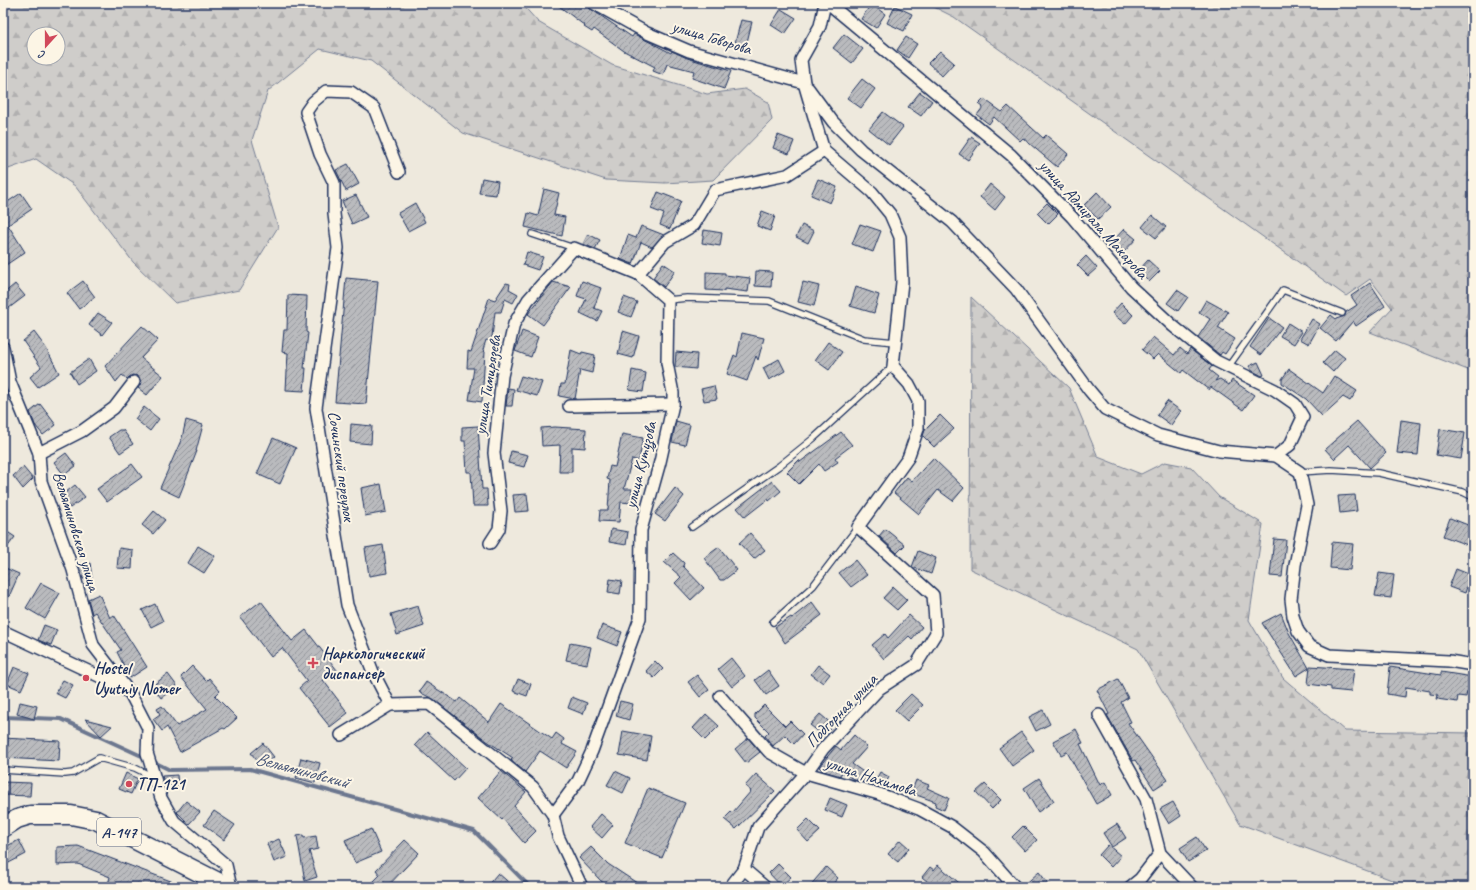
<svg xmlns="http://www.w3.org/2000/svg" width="1476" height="890" font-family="Caveat,sans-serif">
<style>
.forest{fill:url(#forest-firs);stroke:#757e94;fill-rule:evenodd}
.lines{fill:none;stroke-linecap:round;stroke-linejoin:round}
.stream{stroke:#6c778f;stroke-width:4}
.building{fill:url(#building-hatch);stroke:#1b2f5e}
.service-casing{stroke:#1b2f5e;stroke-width:8}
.minor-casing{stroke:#1b2f5e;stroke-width:14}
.trunk-casing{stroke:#1b2f5e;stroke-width:21}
.service{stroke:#fcf5e5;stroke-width:5.5}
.minor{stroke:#fcf5e5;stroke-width:11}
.trunk{stroke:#fcf5e5;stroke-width:18}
.poi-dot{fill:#d1495b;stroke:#fcf5e5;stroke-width:1.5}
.labels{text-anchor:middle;stroke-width:4;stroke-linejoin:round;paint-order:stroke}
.shield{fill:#fcf5e5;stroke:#5e6a86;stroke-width:1}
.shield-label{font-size:16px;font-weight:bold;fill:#1b2f5e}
.street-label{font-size:17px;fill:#1b2f5e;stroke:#fcf5e5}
.poi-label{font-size:17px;font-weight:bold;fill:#1b2f5e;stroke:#fcf5e5;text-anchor:start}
.water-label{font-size:18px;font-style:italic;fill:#445376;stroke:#fcf5e5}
</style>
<defs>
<pattern id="forest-firs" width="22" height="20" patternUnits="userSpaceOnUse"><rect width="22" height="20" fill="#cfcdca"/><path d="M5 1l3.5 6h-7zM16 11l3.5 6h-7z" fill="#b1b0b0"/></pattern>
<pattern id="building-hatch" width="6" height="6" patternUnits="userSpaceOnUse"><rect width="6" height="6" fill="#babbbe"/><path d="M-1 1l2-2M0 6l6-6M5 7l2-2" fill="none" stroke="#96989e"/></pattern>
</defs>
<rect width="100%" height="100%" fill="#eee9dd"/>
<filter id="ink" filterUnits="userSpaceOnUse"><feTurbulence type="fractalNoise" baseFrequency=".025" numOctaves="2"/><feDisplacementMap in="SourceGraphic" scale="8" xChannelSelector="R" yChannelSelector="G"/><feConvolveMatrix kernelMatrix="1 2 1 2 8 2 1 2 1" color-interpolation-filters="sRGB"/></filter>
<g filter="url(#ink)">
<g class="forest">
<path d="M3,3h518l17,19 74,43 95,29 38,-5 23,13 4,18 -59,60 -48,3 -59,-3 -143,-47 -92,-72 -51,-12 -52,42 -16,49 26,87 -39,63 -64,13 -42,-41 -58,-76 -39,-27 -33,12zM34,34h24v24h-24z"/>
<path d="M926,3h547v369l-103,-40 22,-24 -22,-29 -24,17 -392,-279z"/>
<path d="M971,297l98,91 29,69 43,17 24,-12 26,5 28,30 44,27 -14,96 34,58 62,53 128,2v154h-62l-171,-63 -102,-175 -168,-80z"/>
</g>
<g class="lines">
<g class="stream">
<path d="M3,717l58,2 85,39"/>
<path d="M152,761l18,9 80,-1 224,62 56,56"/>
</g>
</g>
<g class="building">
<path d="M555,3h27l50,34 2,-3 37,19 1,-2 15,7 44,13 -7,18 -32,-11 2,-7 -27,-7 -4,11 -10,-4 2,-4 -31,-16 -30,-22 -2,3 -8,-5 1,-1z"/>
<path d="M871,4l14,10 -9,14 -15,-9z"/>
<path d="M895,6l17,8 -8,17 -17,-8z"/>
<path d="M781,9l15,9 -11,16 -14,-9z"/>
<path d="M741,20l11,2 -6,24 -11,-3z"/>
<path d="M844,34l19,15 -11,14 -19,-15z"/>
<path d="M906,37l11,7 -9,14 -11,-8z"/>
<path d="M940,51l14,12 -12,13 -14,-13z"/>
<path d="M862,79l13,10 -14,19 -14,-10z"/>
<path d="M920,92l12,9 -11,15 -13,-9z"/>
<path d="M984,99l18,13 6,-6 35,32 3,-3 22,19 -11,13 -34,-29 -3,3 -26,-24 -5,7 -12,-9 6,-8 -4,-3z"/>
<path d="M883,112l20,15 -14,18 -20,-16z"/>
<path d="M778,135l16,6 -5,13 -16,-6z"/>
<path d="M971,137l9,6 -12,17 -9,-6z"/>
<path d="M348,164l11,20 -13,7 -10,-21z"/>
<path d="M482,178l16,3 -2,14 -17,-2z"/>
<path d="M818,179l19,8 -7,16 -19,-8z"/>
<path d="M990,184l15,13 -10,13 -15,-13z"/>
<path d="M544,189l15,4 -5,22 11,2 -3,19 -37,-9 3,-14 10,3z"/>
<path d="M658,192l23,9 -11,28 -10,-4 4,-11 -13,-5z"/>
<path d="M1097,192l14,15 -13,12 -14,-14z"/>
<path d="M21,193l11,16 -24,16 17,27 -22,15v-62z"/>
<path d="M356,195l11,22 -15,7 -10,-23z"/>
<path d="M415,203l10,19 -17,9 -10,-18z"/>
<path d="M1047,203l11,11 -10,10 -11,-11z"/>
<path d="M762,211l13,5 -5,15 -13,-5z"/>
<path d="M1152,215l14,12 -10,11 -14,-11z"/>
<path d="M860,224l21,7 -8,21 -21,-8z"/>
<path d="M802,225l12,6 -6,12 -12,-6z"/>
<path d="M641,226l23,9 -12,12 -11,-5 -8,22 -13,-5 8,-24 8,3z"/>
<path d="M1124,229l12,10 -12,13 -11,-11z"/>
<path d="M704,230l18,3 -2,13 -18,-3z"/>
<path d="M588,234l12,6 -5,9 -12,-5z"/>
<path d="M527,252l16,5 -5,13 -15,-5z"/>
<path d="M1086,256l11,12 -9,8 -11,-11z"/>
<path d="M1148,260l12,11 -11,11 -11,-11z"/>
<path d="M663,263l12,8 -11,16 -11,-9z"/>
<path d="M756,271l16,1 -1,15 -16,-1z"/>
<path d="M706,272l19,1v2l25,3 -2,14 -24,-3v2l-18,-1z"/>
<path d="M346,278l32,3 -12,123 -31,-2z"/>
<path d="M83,281l12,16 -16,12 -12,-16z"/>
<path d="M582,281l19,7 -7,20 8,3 -5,10 -17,-8 6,-14 -9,-3z"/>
<path d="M553,282l18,5 -28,38 -15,-11z"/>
<path d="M803,282l16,4 -5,20 -16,-4z"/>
<path d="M506,283l4,1 -1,5 9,5 -5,9 -8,-4 -4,13h-6l-3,25 -3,4 -3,-1 -3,10 2,2 -3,50 -13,-2 5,-32h-7l1,-17 3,1 18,-54 6,2z"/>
<path d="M1370,283l15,23 -29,20 -3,-5 -17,20 -16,-13 11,-13 5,4 9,-3 1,-4 11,-7 -6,-9z"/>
<path d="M15,284l10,12 -16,12 -6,-7v-7z"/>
<path d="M856,287l23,8 -5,18 -24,-7z"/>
<path d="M1177,290l11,7 -10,14 -11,-8z"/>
<path d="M288,295l19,1 -1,36 2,1 -4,35h2l-2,23 -18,-1 2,-37 -6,-1 2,-22h3z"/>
<path d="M624,297l13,5 -6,15 -13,-5z"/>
<path d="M1206,300l22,12 -10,16 17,11 -10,15 -3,-2 -2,3 -22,-18 12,-18 -11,-7z"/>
<path d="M1121,303l12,12 -8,9 -13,-11z"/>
<path d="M98,313l14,9 -10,13 -13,-10z"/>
<path d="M1269,318l13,9 -21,28 -11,-8z"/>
<path d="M1312,319l8,5 -11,20 -9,-5z"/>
<path d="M1288,323l14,9 -8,12 -14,-8z"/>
<path d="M142,326l16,14 -17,18 22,18 -16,19 -9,-7 3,-5 -3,-7 -6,-1 -5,4 -5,-4 -6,7 -11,-16z"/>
<path d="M522,331l16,6 -7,20 -16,-6z"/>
<path d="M623,331l16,5 -6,22 -15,-4z"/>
<path d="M34,332l12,16 13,25 -21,14 -8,-10 11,-10 -18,-26z"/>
<path d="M742,333l22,5 -6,22 -2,-4 -9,25 -20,-7 7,-19 3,2z"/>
<path d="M1153,337l21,18 6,-7 7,6 3,-5 22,17 -3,4 9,7 -3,4 5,-2 9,6 3,-5 22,15 -11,15 -32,-23 -2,3 -26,-20 -2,3 -23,-19 -5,5 -11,-9z"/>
<path d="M828,342l14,10 -13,18 -14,-10z"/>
<path d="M571,350l10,4 1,-2 13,3 -3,18 -12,-3 -5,29 -16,-3 2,-12h4z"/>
<path d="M1335,350l10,8 -12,14 -10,-9z"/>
<path d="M676,352l21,2 -1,15 -21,-2z"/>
<path d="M89,359l7,12 -19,13 -7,-12z"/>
<path d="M779,359l6,12 -16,9 -6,-12z"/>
<path d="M1258,362l6,13 -2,1 -11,-6 -2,-4z"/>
<path d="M1289,369l34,24 11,-17 23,15 -7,10 -7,-4 -21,19 -16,-17 -24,-16v-4z"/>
<path d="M632,370l14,3 -3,19 -14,-2z"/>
<path d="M521,376l21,6 -5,14 -21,-6z"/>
<path d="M714,386l3,13 -13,2 -3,-12z"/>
<path d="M508,388l6,1 -2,17h-6z"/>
<path d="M1167,401l14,10 -10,14 -14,-10z"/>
<path d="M40,404l16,21 -13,10 -8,-10 -5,-13z"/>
<path d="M144,407l15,12 -9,12 -15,-12z"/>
<path d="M940,415l14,14 -20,18 -11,-11 2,-6z"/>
<path d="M186,420l17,5 -7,26h1l-18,46 -19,-9 22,-50z"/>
<path d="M1401,420l20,3 -3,32 -21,-2z"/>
<path d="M676,421l14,4 -5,20 -13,-3z"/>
<path d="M1357,421l29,32 -16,15 -21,-23 -15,14 -9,-10z"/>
<path d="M351,424l21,2 -1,18 -21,-2z"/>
<path d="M478,426l4,63h5l1,17h-15l-2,-34h-4l-2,-31h-3v-14z"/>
<path d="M555,427l31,2 -1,19 -13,-1v25h-13l1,-27 -18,1 -1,-18z"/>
<path d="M1440,429l25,4 -4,26 -25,-4z"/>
<path d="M119,430h4l10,14 -13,9 -11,-16z"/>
<path d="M841,432l11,13 -17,13 3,4 -14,9 -5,-7 -20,20 -12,-12 12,-12 1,2z"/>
<path d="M622,434l21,4 -4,23 -7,-2 -8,30h8l-1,14 -10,-1 -2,20 -20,-1 1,-11h8l2,-30 -3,-1 3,-13 5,1z"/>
<path d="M273,438l23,10 -16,36 -23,-10z"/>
<path d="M511,451l17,4 -4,12 -16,-4z"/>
<path d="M66,453l10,13 -12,9 -10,-13z"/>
<path d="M933,458l31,30 -11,13 -15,-11 -19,24 -25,-21 13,-16 5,4z"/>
<path d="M132,464l10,13 -35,25 -10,-13z"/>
<path d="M23,467l10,12 -10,10 -10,-13z"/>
<path d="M772,481l9,10 -12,10 -1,-2 -23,18 -8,-9z"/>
<path d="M381,484l5,28 -21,4 -4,-28z"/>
<path d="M75,485l10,12 -15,11 -9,-12z"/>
<path d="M675,488l9,8 -19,25 -10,-7z"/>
<path d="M527,494l2,17 -14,1 -2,-17z"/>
<path d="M1355,495l2,16 -17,2 -2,-17z"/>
<path d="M154,511l11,9 -12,14 -11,-9z"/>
<path d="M1450,518l23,9v20l-30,-11z"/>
<path d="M3,529l12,8 -12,16z"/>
<path d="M611,529l17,3 -2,13 -17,-3z"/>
<path d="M885,529l20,16 -8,8 -18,-17z"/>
<path d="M750,533l15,17 -11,9 -15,-16z"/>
<path d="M1274,539l12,1 -4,37 -12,-1z"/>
<path d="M1332,542l21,2 -3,26 -20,-2z"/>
<path d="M383,545l4,28 -18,3 -4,-28z"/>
<path d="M198,546l17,10 -11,17 -16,-10z"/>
<path d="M719,547l18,23 -13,10h-4l-16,-22z"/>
<path d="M119,548l14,2 -1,19 -15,-1z"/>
<path d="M918,551l18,7 -5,16 -19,-7z"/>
<path d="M673,553l11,10 -1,3 21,22 -13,12 -16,-17 6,-6 -17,-15z"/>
<path d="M855,560l12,15 -16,12 -12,-14z"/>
<path d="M90,563l2,15 -9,1 -5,-15z"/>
<path d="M3,567l16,7 -16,36z"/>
<path d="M1456,569l15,6 -6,18 -16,-6z"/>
<path d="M1379,573l15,2 -3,23 -16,-2z"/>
<path d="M610,579l12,2 -2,13 -12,-2z"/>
<path d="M41,583l19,10 -15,26 -19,-11z"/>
<path d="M893,587l14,13 -10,10 -14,-12z"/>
<path d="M99,594l11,24 4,-3 33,52 -17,11 -13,-26 4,-2 -26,-38 -3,2 -4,-15z"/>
<path d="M261,601l31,40 14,-11 31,40 -14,10 25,33 -18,14 -31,-39 8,-7 -25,-33 -11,9 -31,-40z"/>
<path d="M812,602l10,13 -37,28 -10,-16 16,-10 1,1z"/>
<path d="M155,604l8,17 -12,6 -9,-17z"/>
<path d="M418,606l6,20 -27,9 -6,-21z"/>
<path d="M1281,613l8,20 20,35 -13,8 -34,-53z"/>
<path d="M909,615l13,12 -10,12 -3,-3 -25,23 -12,-14 13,-11 3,4z"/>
<path d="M44,625l13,5 -6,15 -13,-5z"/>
<path d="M602,625l20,7 -5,14 -20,-8z"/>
<path d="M570,643l21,4 -4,17 -21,-4z"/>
<path d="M731,658l14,18 -13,11 -14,-18z"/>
<path d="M655,661l8,8 -9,9 -8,-7z"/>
<path d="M818,665l12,9 -7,9 -12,-9z"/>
<path d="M192,666l14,15 3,-3 11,13 -5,5 22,22 -12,11 -2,-1 -43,24 -13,-25 -5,4 -9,-12 7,-5 -3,-5 5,-3 15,20 30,-17 -26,-32z"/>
<path d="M1310,666l44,3 -3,23 -20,-2v-3l-23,-3z"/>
<path d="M14,667l15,6 -8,17 -14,-6z"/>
<path d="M1390,667l51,8v-3l32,5v16l-6,-1 -1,5 -8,-1 -1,6 -20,-3 1,-4 -8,-1v-3l-24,-4 -1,10 -18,-3z"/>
<path d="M768,670l11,16 -13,9 -11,-15z"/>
<path d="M168,674l9,12 -16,12 -9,-12z"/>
<path d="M697,675l12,15 -9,7 -12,-15z"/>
<path d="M518,679l13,5 -4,12 -14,-5z"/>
<path d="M1118,679l10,19 -7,4 10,20 -3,1 40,57 -14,9 -19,-29 -2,1 -26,-46 2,-1 -12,-24z"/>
<path d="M63,680l10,5 -8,13 -10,-5z"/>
<path d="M426,682l31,20 3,-4 29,24 12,-18 51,35 4,-6 8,6 -2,5 15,8 -11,16 -26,-17 -15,21 -14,-12 2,-2 -26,-17 -54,-42 -14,-7z"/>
<path d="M911,694l12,11 -16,16 -12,-11z"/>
<path d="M572,697l15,6 -4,11 -15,-6z"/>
<path d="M620,701l13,3 -4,16 -13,-4z"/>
<path d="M20,702l17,4 -3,13 -17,-5z"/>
<path d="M764,705l21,21 5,-5 13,13 -9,10 -9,-9 -12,11 -8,-10 4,-4 -14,-14v-4z"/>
<path d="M1043,710l7,14 -14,7 -7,-14z"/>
<path d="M706,714l13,12 -14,14 -12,-12z"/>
<path d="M820,714l13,11 -9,11 -14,-11z"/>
<path d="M85,719l27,7 -11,10z"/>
<path d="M1076,729l7,14 -3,1 20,41 5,-3 7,13 -16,9 -29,-52 -6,3 -8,-14z"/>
<path d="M623,731l28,5 -4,24 -28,-5z"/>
<path d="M427,732l39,36 -12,13 -39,-36z"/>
<path d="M1021,732l13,18 -22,16 -13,-18z"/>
<path d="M854,735l13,12 -15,17 17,12 -5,6 -11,-3 -11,-7 -2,4 -17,-5 -4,-4 17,-21 5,4z"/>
<path d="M3,738l57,3 -1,20 -56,-3z"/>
<path d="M748,738l12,14 -14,11 -11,-14z"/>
<path d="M263,743l11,14 -12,10 -11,-14z"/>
<path d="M301,758l19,5 -5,20 -19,-5z"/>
<path d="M501,771l25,21 -12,14 22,25 -12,12 -21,-24 -1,1 -24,-22z"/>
<path d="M615,771l15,7 -7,15 -16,-8z"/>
<path d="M880,772l9,5 -3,6 5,3 -2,4 -16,-5z"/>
<path d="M126,773l12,6 -7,15 -12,-5z"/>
<path d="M756,774l19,17 -39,38 -12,-10 8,-8 1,1 18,-21 -6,-5z"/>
<path d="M177,775l1,10 -13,1 -3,-10z"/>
<path d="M1039,778l15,23 -16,11 -14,-24z"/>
<path d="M916,780l13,5 -2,3 22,10 -5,12 -9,-4 1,-4 -25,-9z"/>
<path d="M3,782l28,1 -1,13 -27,-1z"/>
<path d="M985,784l16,16 -9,9 -16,-17z"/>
<path d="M648,788l37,15 -23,55 -37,-15z"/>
<path d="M830,798l17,7 -5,12 -17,-7z"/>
<path d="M186,801l14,11 -11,12 -12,-12z"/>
<path d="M1173,802l8,14 -12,8 -9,-15z"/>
<path d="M214,811l21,14 -11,15 -20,-15z"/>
<path d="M601,814l12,11 -11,13 -12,-11z"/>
<path d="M808,819l12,12 -12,11 -11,-12z"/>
<path d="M1117,824l9,14 -14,9 -9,-14z"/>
<path d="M1023,826l14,14 -12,11 -13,-14z"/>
<path d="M371,829l10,23 -26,11 -10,-23z"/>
<path d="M303,835l1,3 12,-2 2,13 -9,2 8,26 -12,4 -8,-45z"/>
<path d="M1197,837l9,14 -18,11 -8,-14z"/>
<path d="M279,839l8,18 -13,5 -7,-18z"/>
<path d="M19,840l7,14 -23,12v-18z"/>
<path d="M405,840l14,13 -32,34h-19l12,-12 -4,-5z"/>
<path d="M900,840l9,8 -11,14 -10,-8z"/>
<path d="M1108,845l13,11 -10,11 -12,-12z"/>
<path d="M78,846l106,40 -1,1h-67l-8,-3 2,-7 -32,-13 -21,1v-18z"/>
<path d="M591,847l17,17 35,23h-33l-9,-6 -22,-23z"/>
<path d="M778,864l13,13 -10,9 -12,-13z"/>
<path d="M938,865l26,22h-30l-12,-10 8,-10 4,3z"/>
<path d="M826,867l12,11 -8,9h-21z"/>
<path d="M1039,872l12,15h-29z"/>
<path d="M498,873l16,14h-28z"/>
</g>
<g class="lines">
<defs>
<g id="service">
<path d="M532,234l42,14"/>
<path d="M668,300l19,-2 82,3 95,38 31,3"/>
<path d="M1228,367l55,-77 59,23"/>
<path d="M1300,472l31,-2 48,3 84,19 10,5"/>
<path d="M692,527l87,-61 35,-28 79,-72"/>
<path d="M773,622l40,-36 45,-59"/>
<path d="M3,770l62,4 8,-1 26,-15 36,10 20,10"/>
</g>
<g id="minor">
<path d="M593,3l54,30 42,18 115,32"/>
<path d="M828,3l183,152 61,62 59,70 42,39 43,35 59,29 20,14 8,13 -13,28 -14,11"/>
<path d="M808,88l25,34 28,28 91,72 64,67 73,101 16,19 53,26 61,16 57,5 24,16 7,33 -12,60 -4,34 2,17 5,15 11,15 20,9 120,6 24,4"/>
<path d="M638,274l27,-32 29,-17 21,-35 72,-15 37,-24"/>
<path d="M3,347l7,35 29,71 2,28 32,89 20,75 37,48"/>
<path d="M569,406l104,-2"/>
<path d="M39,453l43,-22 32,-23 20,-26"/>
<path d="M490,543l9,-14 2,-18 -7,-58 8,-77 12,-52 14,-24 46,-52 64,26 30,26 -1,63 6,30v11l-13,58 -19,68 -1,88 -48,133 -14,30 -25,34"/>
<path d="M3,631l102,48 25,14 18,35 -1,25 14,45 13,23 52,44 5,22"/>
<path d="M720,696l49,56 37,21 73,21 40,15 33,18 32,25 31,35"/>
<path d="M390,705l-17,-33 -26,-67 -31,-197 22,-160 -4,-34v-31l-14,-29 -14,-42 7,-10 13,-11 25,1 23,16 25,64"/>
<path d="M1099,715l47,84 14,54 32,34"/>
<path d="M341,735l49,-30 39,-1 104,83 20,28 5,21 24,51"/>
<path d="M744,869l21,18"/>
<path d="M730,887l14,-18 14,-42 48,-54 17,-24 56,-60 37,-24 20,-32 -3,-38 -75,-68 50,-69 10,-29v-28l-9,-17 -16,-18 9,-84 -2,-45 -10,-23 -18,-22 -48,-41 -20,-68 -3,-23 19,-34 5,-23"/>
<path d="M1130,887l10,-8 20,-26"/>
</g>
<path id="trunk" d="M3,828l14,-9 13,-4h41l25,5 132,67"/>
</defs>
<use href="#service" class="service-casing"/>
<use href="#minor" class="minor-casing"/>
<use href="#trunk" class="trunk-casing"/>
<use href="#service" class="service"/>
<use href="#minor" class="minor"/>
<use href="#trunk" class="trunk"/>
</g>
</g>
<g class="poi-dot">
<path d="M311 657h4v4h4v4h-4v4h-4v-4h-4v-4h4z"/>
<circle cx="86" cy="678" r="4"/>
<circle cx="129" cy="784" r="4"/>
</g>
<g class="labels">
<rect class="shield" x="97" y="818" width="44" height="28" rx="3"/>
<g class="shield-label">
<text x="119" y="838">А-147</text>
</g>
<g class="street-label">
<text transform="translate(712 37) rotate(17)" y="6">улица Говорова</text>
<text transform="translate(1094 219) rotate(48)" y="6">улица Адмирала Макарова</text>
<text transform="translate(487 385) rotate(-81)" y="6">улица Тимирязева</text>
<text transform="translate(640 465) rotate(-76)" y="6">улица Кутузова</text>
<text transform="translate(342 466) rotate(82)" y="6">Сочинский переулок</text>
<text transform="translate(77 531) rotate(73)" y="6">Вельяминовская улица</text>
<text transform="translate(841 710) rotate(-46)" y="6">Подгорная улица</text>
<text transform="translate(871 776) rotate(18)" y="6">улица Нахимова</text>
</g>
<g class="poi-label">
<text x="322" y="659">Наркологический<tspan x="322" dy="20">диспансер</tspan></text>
<text x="94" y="674">Hostel<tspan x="94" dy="20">Uyutniy Nomer</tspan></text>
<text x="137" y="790">ТП-121</text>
</g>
<g class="water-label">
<text transform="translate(302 770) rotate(15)" y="6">Вельяминовский</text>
</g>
</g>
<rect width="1476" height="890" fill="none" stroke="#fcf5e5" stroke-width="16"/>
<rect x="8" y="8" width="1460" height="874" fill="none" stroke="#1b2f5e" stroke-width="1.5" filter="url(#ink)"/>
<g transform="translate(46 46) rotate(201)"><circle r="19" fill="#fcf5e5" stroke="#a2a6af"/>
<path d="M0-3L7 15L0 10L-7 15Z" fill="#d1495b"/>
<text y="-6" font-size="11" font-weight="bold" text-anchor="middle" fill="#1b2f5e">С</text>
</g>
</svg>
